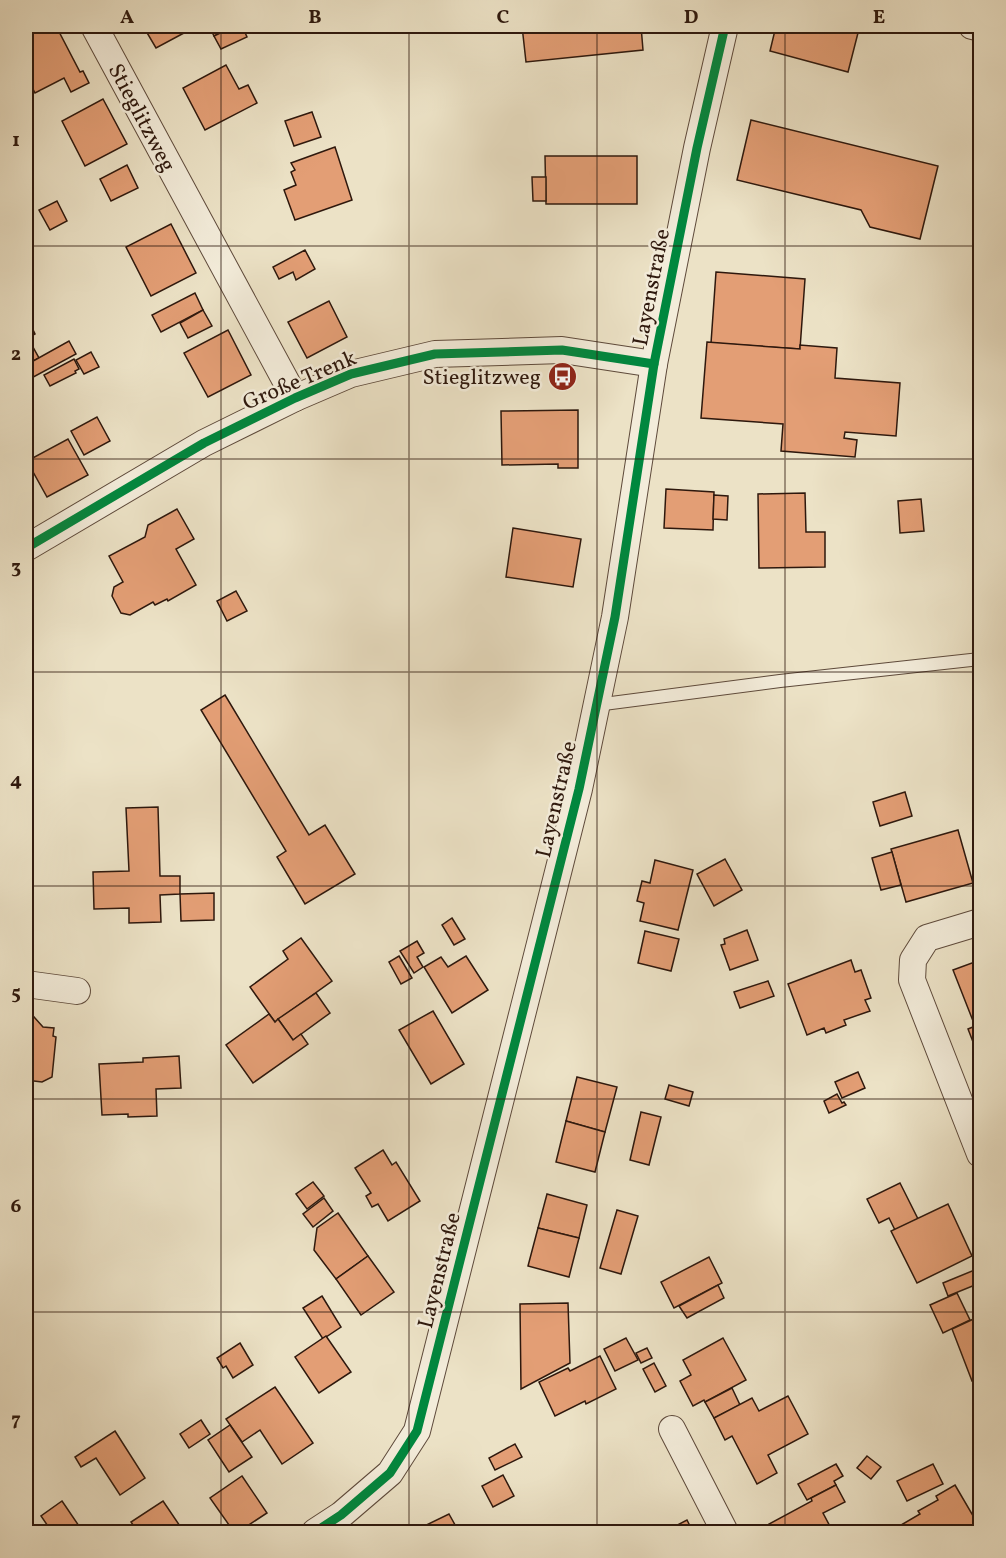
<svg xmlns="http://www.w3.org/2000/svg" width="1006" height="1558" font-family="Vollkorn,serif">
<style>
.building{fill:#e39e75;stroke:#2e180d;stroke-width:1.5}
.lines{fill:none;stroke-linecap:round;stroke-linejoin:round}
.service-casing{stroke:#5e4a3b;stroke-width:14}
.minor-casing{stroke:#5e4a3b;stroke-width:28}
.service{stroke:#f3ecda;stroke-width:12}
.minor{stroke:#f3ecda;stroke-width:26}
.cycleway-casing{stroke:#f3ecda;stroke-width:13}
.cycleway{stroke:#00873e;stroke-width:9}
.grid{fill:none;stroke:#2e180d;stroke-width:1.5;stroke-opacity:0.55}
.labels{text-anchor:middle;stroke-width:5;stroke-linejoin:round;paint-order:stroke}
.street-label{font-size:22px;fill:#2e180d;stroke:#f3ecda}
.poi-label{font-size:22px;fill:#2e180d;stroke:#f3ecda;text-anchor:end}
.neatline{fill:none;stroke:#2e180d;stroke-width:2}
.grid-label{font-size:20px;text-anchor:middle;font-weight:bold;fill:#2e180d}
</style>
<rect width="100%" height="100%" fill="#ece2c6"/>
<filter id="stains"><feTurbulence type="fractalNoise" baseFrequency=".00333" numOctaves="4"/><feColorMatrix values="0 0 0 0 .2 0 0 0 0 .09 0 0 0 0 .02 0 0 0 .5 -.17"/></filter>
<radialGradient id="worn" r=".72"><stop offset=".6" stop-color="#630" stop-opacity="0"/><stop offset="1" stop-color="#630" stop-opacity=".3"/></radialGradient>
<g class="building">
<path d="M32,26h24l24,46 3,-1 6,12 -18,9 -7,-14 -29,15 -9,-18v-46z"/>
<path d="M143,26h54l-41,22z"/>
<path d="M209,26h26l-21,10z"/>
<path d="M235,26h7l5,11 -26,12 -7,-13z"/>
<path d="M522,26h119l2,24 -117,12z"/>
<path d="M776,26h71l12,3 -11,43 -78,-21z"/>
<path d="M226,65l13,24 9,-4 9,18 -52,27 -22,-42z"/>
<path d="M103,99l24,45 -42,22 -23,-45z"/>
<path d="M312,112l9,25 -27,9 -9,-25z"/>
<path d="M751,120l187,46 -18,73 -50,-12 -9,-17 -124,-30z"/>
<path d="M335,147l17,53 -57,20 -11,-30 12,-5 -5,-13 4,-2 -4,-7z"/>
<path d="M545,156h92v48h-91z"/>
<path d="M127,165l11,23 -27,13 -11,-22z"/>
<path d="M532,177h14v24h-13z"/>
<path d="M57,201l10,20 -17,9 -11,-20z"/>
<path d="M171,224l25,49 -45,23 -25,-49z"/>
<path d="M305,250l10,19 -19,11 -3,-8 -14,7 -6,-12z"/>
<path d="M716,272l89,7 -5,70 -89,-6z"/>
<path d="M195,293l8,17 -42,22 -9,-17z"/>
<path d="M329,301l18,36 -40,21 -19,-36z"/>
<path d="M203,310l9,16 -24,12 -8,-15z"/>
<path d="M26,315l9,19 -7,4 11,20 -13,7z"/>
<path d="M228,330l23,45 -43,22 -24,-44z"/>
<path d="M69,341l7,13 -50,27v-16z"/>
<path d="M707,342l93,7v-4l37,3 -2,30 65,5 -4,53 -51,-4 -1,6 13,2 -2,17 -74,-6 2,-27 -82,-6z"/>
<path d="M91,352l8,15 -15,7 -8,-14z"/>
<path d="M74,359l5,10 -4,2 1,2 -26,13 -6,-11z"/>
<path d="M578,410v58h-20v-4l-56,1 -1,-54z"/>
<path d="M97,417l13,24 -26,14 -13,-24z"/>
<path d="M68,439l20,36 -41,22 -20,-36z"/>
<path d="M666,489l48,3 -1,38 -49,-2z"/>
<path d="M805,493l1,39h19v35l-66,1 -1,-74z"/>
<path d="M714,495l14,1 -1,24 -14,-1z"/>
<path d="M921,499l3,32 -24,2 -2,-32z"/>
<path d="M177,509l17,30 -18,10 20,36 -28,16 -1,-2 -12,6 -2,-3 -23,13 -9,-2 -9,-17 2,-9 9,-5 -14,-26 36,-19 3,-12z"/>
<path d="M513,528l68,11 -8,48 -67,-10z"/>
<path d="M236,591l11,20 -20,10 -10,-20z"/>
<path d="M225,695l84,140 16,-10 30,49 -50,30 -28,-47 9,-6 -85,-141z"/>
<path d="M905,792l7,24 -32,10 -7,-24z"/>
<path d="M158,807l2,69h20v18l-20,1 1,27 -32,1v-15l-35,1 -1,-37 36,-1 -3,-63z"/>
<path d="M958,830l15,53 -67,19 -15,-53z"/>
<path d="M892,852l9,33 -20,5 -9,-32z"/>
<path d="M725,859l17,31 -28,16 -17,-32z"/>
<path d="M655,860l38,10 -15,60 -38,-9 4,-18 -7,-2 5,-20 8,2z"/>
<path d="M214,893v27l-33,1 -1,-27z"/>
<path d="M452,918l13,21 -11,6 -12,-20z"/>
<path d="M747,930l11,30 -28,10 -9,-25 4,-1 -1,-5z"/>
<path d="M645,931l34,8 -8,32 -33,-8z"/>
<path d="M301,938l31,43 -57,41 -25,-35 38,-28 -5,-8z"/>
<path d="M417,941l7,12 -7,4 6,10 -9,6 -14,-22z"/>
<path d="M399,956l13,22 -11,6 -12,-22z"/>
<path d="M466,956l22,34 -36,23 -28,-46 17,-10 7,10z"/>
<path d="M851,960l4,12 6,-2 10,28 -6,2 5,11 -26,9 2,5 -20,8 -2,-5 -17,7 -19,-51z"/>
<path d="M980,960v64l-5,2 -22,-56z"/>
<path d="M768,981l6,15 -34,12 -6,-16z"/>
<path d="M316,993l14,20 -37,27 -15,-21z"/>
<path d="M26,1008l17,19 11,1 -1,8 3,1 -4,40 -10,5 -16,-2z"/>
<path d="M433,1011l31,53 -33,20 -32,-54z"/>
<path d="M269,1014l6,8 3,-3 15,21 8,-6 7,10 -55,39 -27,-38z"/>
<path d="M980,1024v36l-12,-31z"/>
<path d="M179,1056l2,32 -25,1 1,27 -29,1v-3l-26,1 -3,-51 44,-2v-4z"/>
<path d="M858,1072l7,16 -23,10 -7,-16z"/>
<path d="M577,1077l40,10 -12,45 -39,-11z"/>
<path d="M669,1085l24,7 -4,14 -24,-7z"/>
<path d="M837,1094l5,9 2,-1 2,3 -17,8 -5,-12z"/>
<path d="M641,1112l20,5 -12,48 -19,-5z"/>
<path d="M566,1121l39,11 -10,40 -39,-10z"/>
<path d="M383,1150l9,15 4,-3 24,39 -32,20 -10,-17 -6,3 -6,-11 5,-3 -16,-25z"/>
<path d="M313,1182l11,14 -17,13 -11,-15z"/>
<path d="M900,1183l18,36 -23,11 -6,-12 -10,5 -12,-24z"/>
<path d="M547,1194l40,11 -8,33 -41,-10z"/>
<path d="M324,1198l9,13 -20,16 -10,-13z"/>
<path d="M948,1204l24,52 -55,27 -26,-52z"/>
<path d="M617,1210l21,6 -17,58 -21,-6z"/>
<path d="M338,1213l30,43 -32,23 -22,-29 3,-22z"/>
<path d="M538,1228l41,10 -10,39 -41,-11z"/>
<path d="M368,1256l26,36 -33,23 -25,-36z"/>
<path d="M709,1257l13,26 -48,25 -13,-26z"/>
<path d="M977,1269l3,10v4l-32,13 -5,-13z"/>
<path d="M718,1285l6,13 -37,20 -8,-12z"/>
<path d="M957,1293l13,27 -27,13 -13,-28z"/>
<path d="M322,1296l19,31 -18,12 -20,-31z"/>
<path d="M568,1303l2,60 -49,26 -1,-85z"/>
<path d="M980,1316v61l-8,4 -20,-52z"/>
<path d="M326,1336l25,36 -32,21 -24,-36z"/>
<path d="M626,1338l12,22 -23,11 -11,-22z"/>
<path d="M723,1338l23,42 -41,22 -1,-2 -11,6 -13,-25 11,-6 -8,-15z"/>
<path d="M240,1343l13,22 -20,13 -7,-12 -3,2 -6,-10z"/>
<path d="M647,1348l5,10 -11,5 -5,-10z"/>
<path d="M600,1356l16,33 -30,15 -1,-3 -30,15 -16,-34 29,-14 2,3z"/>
<path d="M654,1363l12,23 -11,6 -12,-23z"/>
<path d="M275,1387l38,56 -31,21 -22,-34 -18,12 -16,-23z"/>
<path d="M732,1388l8,17 -26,13 -9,-16z"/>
<path d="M788,1396l20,38 -40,21 9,18 -20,11 -25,-48 -7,4 -11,-22 38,-20 7,13z"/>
<path d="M201,1420l9,14 -21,14 -9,-14z"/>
<path d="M230,1425l22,32 -23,15 -21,-32z"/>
<path d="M115,1431l30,47 -25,17 -24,-37 -15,9 -6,-10z"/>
<path d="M515,1444l7,13 -27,13 -6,-12z"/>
<path d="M867,1456l14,11 -10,12 -14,-11z"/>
<path d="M836,1464l7,12 -9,5 2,4 -29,15 -9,-16z"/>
<path d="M933,1464l10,20 -36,17 -10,-20z"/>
<path d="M503,1475l11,21 -21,11 -11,-21z"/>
<path d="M242,1476l25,37 -29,19h-4l-24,-34z"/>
<path d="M836,1485l9,17 -22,11 10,19h-60l-4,-8 43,-23 -1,-3z"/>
<path d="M955,1485l24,41 -11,6h-63l-4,-7 19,-11 -2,-3 20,-11 -2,-4z"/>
<path d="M62,1501l17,25 -10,6h-17l-11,-16z"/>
<path d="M163,1501l21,31h-46l-7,-10z"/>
<path d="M449,1514l10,18h-47z"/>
<path d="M687,1520l6,12h-29z"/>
</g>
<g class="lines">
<defs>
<path id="service" d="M596,705l184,-24 200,-22"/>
<g id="minor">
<path d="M94,26l201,372"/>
<path d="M972,26l8,2"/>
<path d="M26,548l178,-105 91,-45 56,-24 84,-20 127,-4 92,14"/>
<path d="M980,922l-53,16 -14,22 -1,20 68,174"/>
<path d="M26,984l51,7"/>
<path d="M672,1429l53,103"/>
<path d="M315,1532l26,-17 49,-42 27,-42 162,-642 36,-172 39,-253 43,-216 28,-122"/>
</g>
</defs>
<use href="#service" class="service-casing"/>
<use href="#minor" class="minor-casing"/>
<use href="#service" class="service"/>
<use href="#minor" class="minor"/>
<defs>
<g id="cycleway">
<path d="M26,548l178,-105 91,-45 56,-24 84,-20 127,-4 92,14"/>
<path d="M315,1532l26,-17 49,-42 27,-42 162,-642 36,-172 39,-253 43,-216 28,-122"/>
</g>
</defs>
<use href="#cycleway" class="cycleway-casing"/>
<use href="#cycleway" class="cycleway"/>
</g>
<path class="grid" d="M221,26v1506M409,26v1506M597,26v1506M785,26v1506M26,246h954M26,459h954M26,672h954M26,886h954M26,1099h954M26,1312h954"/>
<defs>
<symbol id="bus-disc" viewBox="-11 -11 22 22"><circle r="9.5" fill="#8f2418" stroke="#f3ecda"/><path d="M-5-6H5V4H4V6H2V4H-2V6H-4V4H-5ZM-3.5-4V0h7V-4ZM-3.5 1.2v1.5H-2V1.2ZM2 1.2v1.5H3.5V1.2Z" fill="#fff"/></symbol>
</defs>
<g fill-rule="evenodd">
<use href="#bus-disc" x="546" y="360" width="33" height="33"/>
</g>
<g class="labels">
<g class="street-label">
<text transform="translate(143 117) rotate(62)" y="8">Stieglitzweg</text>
<text transform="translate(650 287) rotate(-79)" y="8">Layenstraße</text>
<text transform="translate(299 379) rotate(-23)" y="8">Große Trenk</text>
<text transform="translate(555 799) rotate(-77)" y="8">Layenstraße</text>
<text transform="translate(438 1270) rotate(-76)" y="8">Layenstraße</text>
</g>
<g class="poi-label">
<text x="541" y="384">Stieglitzweg</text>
</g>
</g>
<rect width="1006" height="1558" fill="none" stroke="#ece2c6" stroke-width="66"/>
<rect x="33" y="33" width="940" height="1492" class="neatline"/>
<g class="grid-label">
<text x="127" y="23">A</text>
<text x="315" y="23">B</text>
<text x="503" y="23">C</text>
<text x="691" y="23">D</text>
<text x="879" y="23">E</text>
<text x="16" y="146">1</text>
<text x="16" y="360">2</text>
<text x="16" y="573">3</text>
<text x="16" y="786">4</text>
<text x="16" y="999">5</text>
<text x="16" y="1212">6</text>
<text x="16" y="1425">7</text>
</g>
<rect width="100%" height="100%" filter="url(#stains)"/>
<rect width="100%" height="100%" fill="url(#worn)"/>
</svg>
